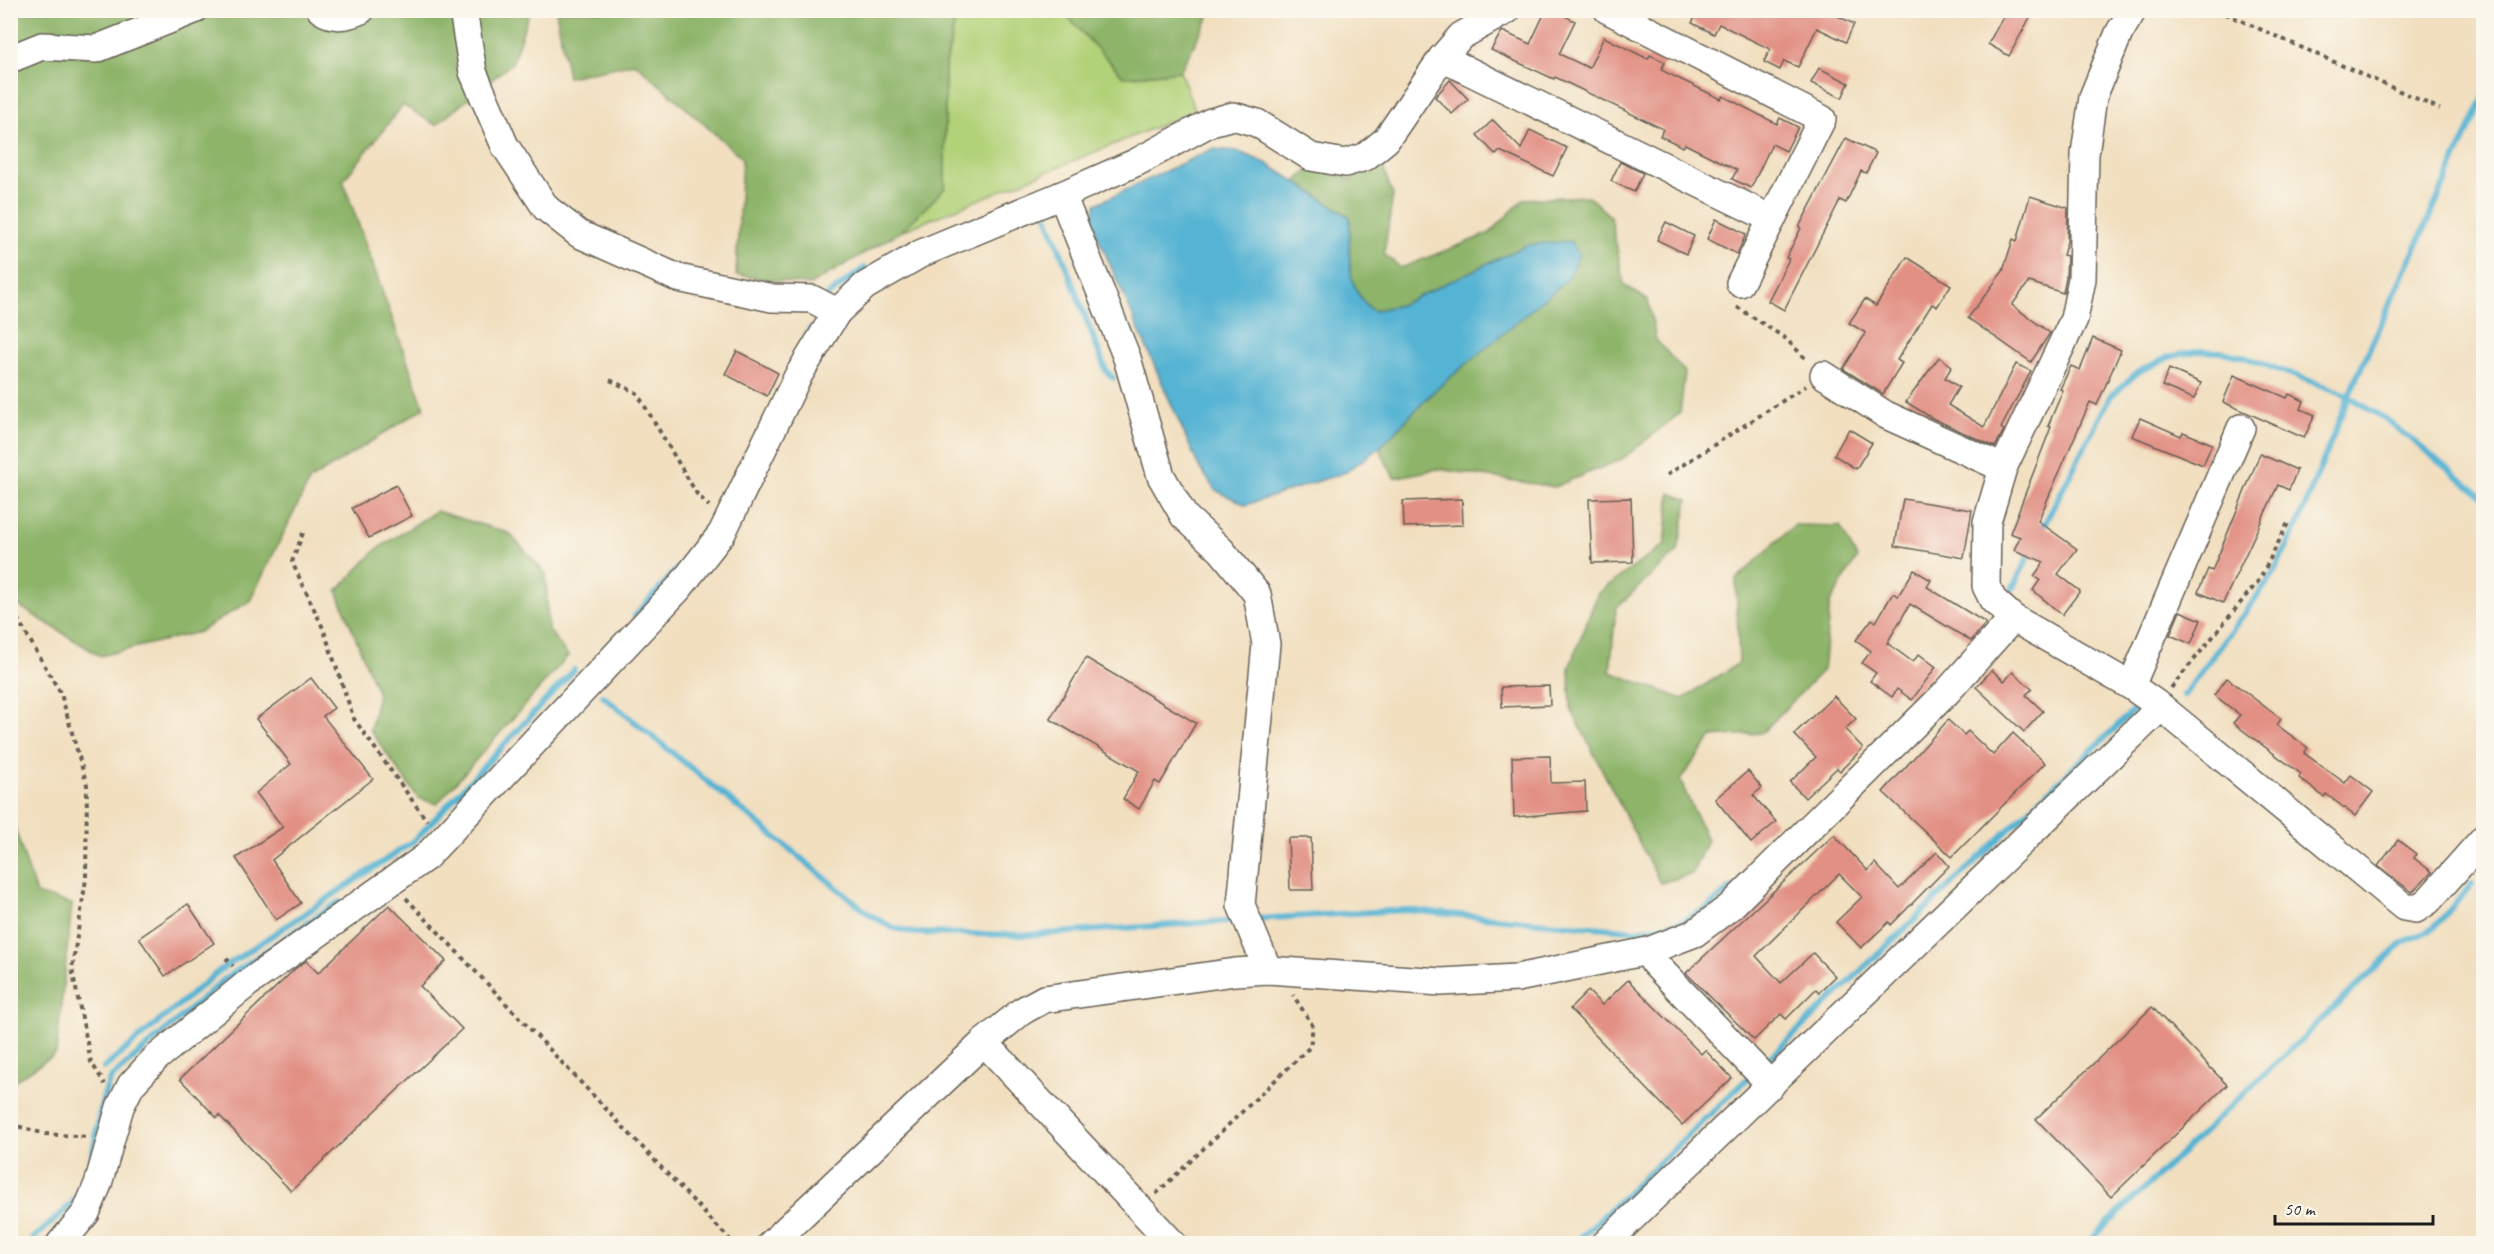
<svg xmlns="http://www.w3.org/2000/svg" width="2494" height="1254" font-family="Caveat,sans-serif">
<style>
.green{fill:#b2d279;stroke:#67774a;stroke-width:1.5}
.forest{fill:#8db469;stroke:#546842;stroke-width:1.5}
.water{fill:#54b3d3;stroke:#386878;stroke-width:1.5}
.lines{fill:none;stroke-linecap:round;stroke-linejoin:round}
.stream{stroke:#54b3d3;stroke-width:6}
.building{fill:#e29084}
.minor-casing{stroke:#676055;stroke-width:30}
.path{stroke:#676055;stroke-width:4;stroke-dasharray:4.5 4.5;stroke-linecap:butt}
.minor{stroke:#fff;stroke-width:27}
</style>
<rect width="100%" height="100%" fill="#fbf7ec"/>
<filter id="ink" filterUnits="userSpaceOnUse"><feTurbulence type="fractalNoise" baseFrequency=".0167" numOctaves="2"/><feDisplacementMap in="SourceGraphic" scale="12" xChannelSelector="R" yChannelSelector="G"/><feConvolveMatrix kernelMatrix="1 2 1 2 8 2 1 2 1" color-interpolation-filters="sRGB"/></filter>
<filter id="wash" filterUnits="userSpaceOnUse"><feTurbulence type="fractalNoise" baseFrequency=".008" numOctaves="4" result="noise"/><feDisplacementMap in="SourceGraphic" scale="24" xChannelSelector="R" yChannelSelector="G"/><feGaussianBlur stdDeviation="1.35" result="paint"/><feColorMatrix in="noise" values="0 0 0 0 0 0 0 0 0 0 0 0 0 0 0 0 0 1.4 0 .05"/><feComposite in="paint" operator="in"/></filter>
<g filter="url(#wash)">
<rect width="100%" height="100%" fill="#f1dfc0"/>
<path class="green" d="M957,11h105l62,66 56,-6 15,40 -293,120 43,-43v-119z"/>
<g class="forest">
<path d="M530,10l-18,53 -76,62 -33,-20 -60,76 81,227 -114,72 -60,121 -51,31 -99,24 -89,-55 -1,-590z"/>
<path d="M556,11h401l-12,58v119l-43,43 -92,54 -74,-10 6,-117 -107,-95 -67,14z"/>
<path d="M1062,11h150l-32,60 -56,6z"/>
<path d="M1382,165l11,30 -9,59 17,14 89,-35 34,-34 64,-3 23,21 13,68 24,15 8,40 29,32 -5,41 -58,46 -68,28 -116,-18 -44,9 -15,-30 54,-56 -33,-87 -27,6c-30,-24 -23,-59 -23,-94l-54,-35 14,-15 41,12z"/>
<path d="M1670,493l18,7 -10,51 -62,57 -6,64 73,27 56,-36 -3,-83 58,-55 46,1 17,32 -27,45 -7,67 -61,63 -50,4 -32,43 27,60 -15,34 -32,9 -89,-174 -2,-41 29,-75 67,-49z"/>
<path d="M436,511l73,22 37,41 2,55 20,27 -131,148 -19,-6 -48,-68 8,-36 -41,-103 40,-42z"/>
<path d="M11,816l25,78 36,10 -16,150 -45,29z"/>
</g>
<path class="water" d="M1212,149l25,2 29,12 84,54c0,35 -7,70 23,94l27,-6 127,-60 43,-4 9,13 -11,25 -135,113 -54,56 -33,24 -100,33 -31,-15 -17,-25 -107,-244 5,-17z"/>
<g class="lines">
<g class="stream">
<path d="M1014,200l18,-7"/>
<path d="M1047,216l59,155 7,7"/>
<path d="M828,295l37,-27"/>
<path d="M802,345l8,-16"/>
<path d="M2040,533l70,-136 28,-25 31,-15 27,-6 26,1 25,6 93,34 46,27 98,79"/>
<path d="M684,560l29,-41"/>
<path d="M2012,589l20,-39"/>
<path d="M635,616l43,-48"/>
<path d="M2184,695l88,-119 23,-45 60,-150 129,-284"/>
<path d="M603,696l266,218 22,13 23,6 115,2 210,-15"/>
<path d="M1256,919l149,-9 232,21 44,-9 26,-14 24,-20"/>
<path d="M1761,1066l377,-360"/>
<path d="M104,1068l116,-98 194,-129 160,-171"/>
<path d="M27,1244c15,-14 36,-29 48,-45 25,-35 17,-84 36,-121l114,-99 114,-77"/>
<path d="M1574,1244l177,-169"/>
<path d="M2086,1244l317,-302 30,-13 39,-45"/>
</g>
</g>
<g id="blocks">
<g class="building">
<path d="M1546,10h7l22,11 -16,33 30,14 15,-31 44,22 2,-4 15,7 -4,8 60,29 2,-3 54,28 3,-6 18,9 -12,24 -14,-7 -21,44 -19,-9 5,-9 -52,-26 -2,3 -23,-11 3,-7 -108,-52 -1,2 -63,-29 11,-19 28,13z"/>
<path d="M1690,10h136l28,14 -8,18 -29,-14 -19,39 -14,-6 -4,9 -16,-8 6,-13 -51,-25 -5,10 -22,-11 5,-9z"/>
<path d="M2007,10h27l-25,46 -21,-12z"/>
<path d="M1819,68l30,15 -7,15 -31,-15z"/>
<path d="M1450,80l18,19 -16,15 -17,-17z"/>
<path d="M1493,120l28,29 9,-19 37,18 -14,28 -53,-25 -4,4 -19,-20z"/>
<path d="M1846,138l30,15 -10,20 -5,-2 -15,32 -6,-3 -56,110 -16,-9 21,-42 -3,-1 15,-30 -2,-1z"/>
<path d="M1620,162l23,11 -9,19 -23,-11z"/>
<path d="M2030,196l38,12 -1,34 -4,13 4,1 -1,21 -3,16 -34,-11 -17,23 38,28 -19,29 -63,-44 35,-47 10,-32 4,2z"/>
<path d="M1716,219l30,15 -9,20 -30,-15z"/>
<path d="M1666,222l28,14 -8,18 -29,-14z"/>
<path d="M1907,257l44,28 -14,22 -5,-3 -35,56 5,3 -19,31 -40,-25 23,-36 -17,-10 16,-24 11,7z"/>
<path d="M2093,338l28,12 -24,55 -7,-3 -52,119 39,28 -19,25 22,17 -18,24 -29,-25 7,-10 -6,-4 10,-14 -30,-12 6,-13 -10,-4 41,-106 -3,-1 15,-36 -3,-1 11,-23 9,4z"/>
<path d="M737,351l41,22 -11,23 -42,-22z"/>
<path d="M1939,357l13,9 -7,12 14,9 -11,18 36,22 32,-63 15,7 -30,57 3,2 -9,17 -63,-29 -26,-16z"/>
<path d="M2169,369l32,14 -7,16 -32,-13z"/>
<path d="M2234,375l53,23 2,-4 15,7 -3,8 14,6 -11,23 -81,-36z"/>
<path d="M2140,418l41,18 2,-4 29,12 -9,21 -71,-29z"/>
<path d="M1849,429l23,14 -16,26 -22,-14z"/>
<path d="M2260,454l37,16 -8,20 -11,-5 -55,118 -25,-11 10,-23 4,2z"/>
<path d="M396,485l16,31 -43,22 -17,-30z"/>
<path d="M1631,498l2,64 -41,1 -3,-64z"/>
<path d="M1462,499l1,26 -59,2 -1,-26z"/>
<path d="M1903,499l69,11 -8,48 -69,-12z"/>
<path d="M1914,570l17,10 -4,7 59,36 -15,18 -61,-37 -23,39 26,19 6,-8 17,13 -24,33 -15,-11 -5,8 -22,-16 6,-8 -14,-10 9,-12 -15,-11 16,-21 4,3 17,-29 5,3z"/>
<path d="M2180,611l21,9 -10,24 -21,-9z"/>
<path d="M1086,658l110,65 -36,61 -5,-3 -16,28 -16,-10 16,-28 -89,-52z"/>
<path d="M1992,670l12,11 9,-9 19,17 -6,6 17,16 -19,21 -48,-45z"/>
<path d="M311,678l23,30 -11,8 50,63 -101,81 29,43 -25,17 -40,-62 47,-31 -27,-34 35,-29 -35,-45z"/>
<path d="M2227,678l54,41 -4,6 31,23 -4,5 41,30 6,-8 22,17 -18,24 -29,-22 -2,3 -25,-19 2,-4 -68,-51 7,-8 -26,-20z"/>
<path d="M1549,686l1,19 -48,2 -1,-20z"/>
<path d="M1834,696l22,23 -11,10 18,19 -23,23 -3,-3 -32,30 -15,-16 26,-25 -22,-23z"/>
<path d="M1948,720l16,15 4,-4 25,24 20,-22 32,30 -93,94 -69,-65z"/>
<path d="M1550,756l1,27 34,-1 1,29 -72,6 -2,-60z"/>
<path d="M1748,771l14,17 -9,7 23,27 -25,21 -36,-44z"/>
<path d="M1834,835l34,36 7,-8 24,26 38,-37 12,14 -58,59 -2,-3 -28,26 -25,-26 26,-25 -23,-23 -83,82 25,27 32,-30 22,23 -16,16 -3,-3 -30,30 -5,-5 -27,26 -68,-67z"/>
<path d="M1288,838h23l2,52h-23z"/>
<path d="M2398,840l18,14 -2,4 18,14 -20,20 -34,-26z"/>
<path d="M188,904l26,39 -49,33 -26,-38z"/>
<path d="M389,905l57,56 -26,25 42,43 -171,162 -72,-76 -2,3 -37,-39 116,-111 10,-7 12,12z"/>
<path d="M1628,980l73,74 4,-4 27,28 -50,47 -112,-116 18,-18 14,14z"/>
<path d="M2152,1007l75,78 -116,112 -75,-78z"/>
</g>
</g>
</g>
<g filter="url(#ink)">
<use href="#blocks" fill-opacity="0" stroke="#676055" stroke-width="1.5"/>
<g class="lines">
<defs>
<g id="minor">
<path d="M321,10c13,9 26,6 40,0"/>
<path d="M463,10l10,62 32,74 41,62 33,26 99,44 94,20 40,1 25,13"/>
<path d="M1608,10l214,109 -82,164"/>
<path d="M2133,10l-14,23 -26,64 -8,57 -3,125 -8,40 -71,149 -16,54 -1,64 7,14 20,18 118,68 30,21 243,200 12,2 12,-8 56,-63"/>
<path d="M1442,58l330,161"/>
<path d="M10,59l32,-13 54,3 98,-39"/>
<path d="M1062,195l65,163 34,118 23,40 37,34 36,44 9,50 -25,261 27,65"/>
<path d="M1824,375l62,40 117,53"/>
<path d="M2131,686l110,-258"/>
<path d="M1648,951l6,12 117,122"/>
<path d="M984,1042l189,202"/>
<path d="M60,1244l26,-31 12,-29 22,-77 11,-22 24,-26 93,-76 178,-126 253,-269 43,-55 76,-157 39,-64 28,-26 57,-33 140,-58 75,-33 74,-40 22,-6 24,7 54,34 34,6 20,-6 21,-17 56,-82 19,-22 46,-26"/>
<path d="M771,1244l213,-202 38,-31 22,-12 191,-27 33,-2 173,12 76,-4 131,-27 47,-18 36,-27 216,-214 66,-74"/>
<path d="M1605,1244l556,-537"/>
</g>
</defs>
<use href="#minor" class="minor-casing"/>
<g class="path">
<path d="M2217,10l223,99"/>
<path d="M1737,307l48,31 22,22"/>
<path d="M610,380l27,13 60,101 12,12"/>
<path d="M1667,475l139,-89"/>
<path d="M303,533l-11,29 31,66 31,91 73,102"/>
<path d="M17,618l44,76 26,91 -1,94 -14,90 19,93 14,22"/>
<path d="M2171,688l89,-109 29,-58"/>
<path d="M406,898l328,346"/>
<path d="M226,958l7,8"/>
<path d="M10,1124l35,10 44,3"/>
<path d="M1156,1194l154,-147 3,-21 -20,-31"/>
</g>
<use href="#minor" class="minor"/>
</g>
</g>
<rect width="2494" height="1254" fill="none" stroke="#fbf7ec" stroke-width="36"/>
<path d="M2275 1215v9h158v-9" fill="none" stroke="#1c1c1c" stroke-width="3"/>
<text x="2284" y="1215" font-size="18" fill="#1c1c1c" stroke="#fbf7ec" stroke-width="4.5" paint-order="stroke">50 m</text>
</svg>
